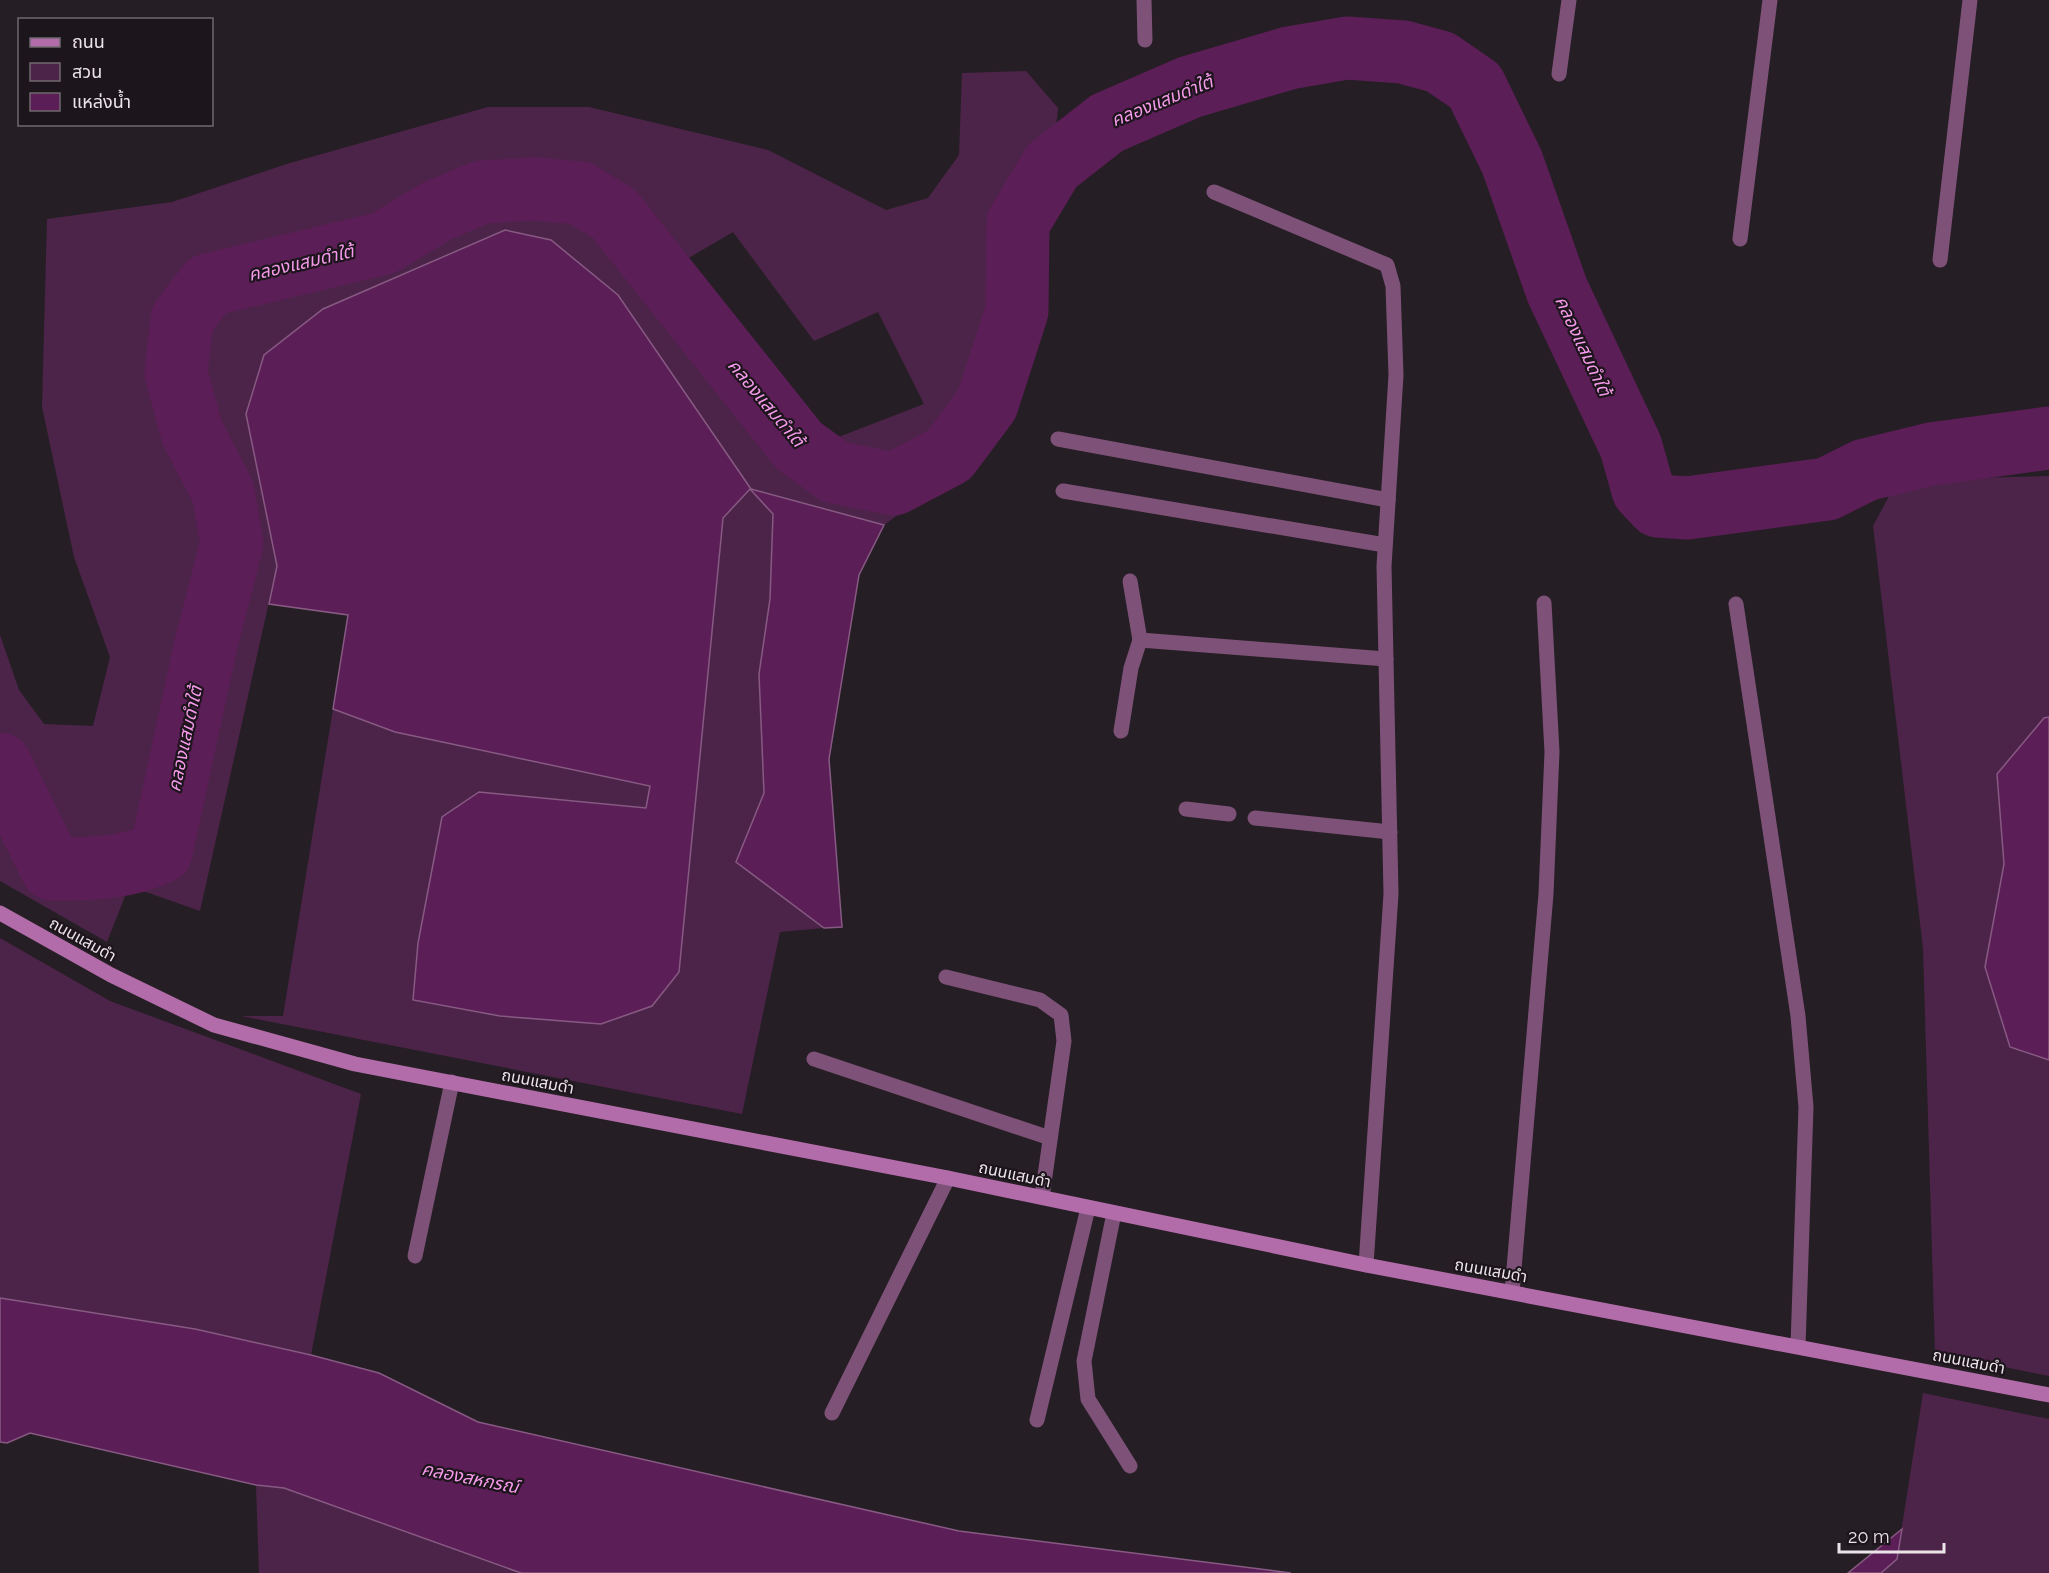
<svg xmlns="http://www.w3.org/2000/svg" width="2049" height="1573" font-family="Raleway,'Noto Sans Thai',sans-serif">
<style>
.green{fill:#4d2449;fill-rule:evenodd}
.water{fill:#5c1e57;stroke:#875a83;stroke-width:1.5}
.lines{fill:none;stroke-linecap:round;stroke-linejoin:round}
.river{stroke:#5c1e57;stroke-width:63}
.lane{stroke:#7e5278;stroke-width:15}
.street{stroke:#7e5278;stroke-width:15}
.secondary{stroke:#b36caa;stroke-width:15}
.labels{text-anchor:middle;stroke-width:4.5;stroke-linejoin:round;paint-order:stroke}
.street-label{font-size:16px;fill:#ebe5ea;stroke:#1d151c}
.water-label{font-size:18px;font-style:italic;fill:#f59aea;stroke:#1d151c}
</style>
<rect width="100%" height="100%" fill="#261e25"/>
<g class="green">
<path d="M1026,71l32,37 -9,82 -31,187 -47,84 -87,64 -133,-35 22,24 -3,85 -11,75 5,119 -27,69 87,66 -44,4 -38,182 -501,-98h42l50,-307 62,23 255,54 -4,22 -167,-16 -65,207 86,17 101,8 78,-52 44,-454 27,-29 -132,-194 -67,-55 -46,-10 -182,79 -77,105 31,152 -77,345 -71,-25 -22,56 -107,-61v-246l19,55 25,34 49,2 17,-69 -36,-100 -32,-150 5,-188 125,-17 118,-39 198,-56h101l179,43 118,60 42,-12 31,-43 3,-82zM733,232l81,109 64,-29 46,92 -88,34 -34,-10 -127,-162z"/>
<path d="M2049,476v241l-5,1 -47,56 7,90 -19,103 25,80 39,13v316l-114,-23 -12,-405 -50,-422 22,-41 77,-7z"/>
<path d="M0,938l110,63 251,93 -50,261 -116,-26 -195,-31z"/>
<path d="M1923,1393l126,26v154h-168l16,-15z"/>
<path d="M256,1485l28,3 237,85h-262z"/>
</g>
<g class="water">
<path d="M505,230l46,10 67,55 133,194 133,36 -25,50 -30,184 13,168 -18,1 -88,-66 28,-69 -5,-119 11,-75 3,-85 -23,-25 -27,29 -44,454 -27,34 -51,18 -101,-8 -87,-16 5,-57 24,-126 37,-25 167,16 4,-22 -255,-54 -62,-23 15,-94 -79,-11 8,-38 -31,-152 18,-59 59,-46z"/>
<path d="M2049,717v343l-39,-13 -25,-80 19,-103 -7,-90 47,-56z"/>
<path d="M0,1298l195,31 116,26 68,18 99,49 481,109 332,42h-770l-237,-85 -28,-3 -226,-52 -23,10 -7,-1z"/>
<path d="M1902,1529l-5,30 -16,14h-33z"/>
</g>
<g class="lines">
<path class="river" d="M0,764l52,105c38,0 74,0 109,-17l45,-208 26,-101 -9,-51 -31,-60 -16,-59 6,-54 26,-34 176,-42 53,-32 45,-19 53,-3 45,4 34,21 185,232 36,26 59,12 55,-29 38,-51 30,-93 1,-88 34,-57 55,-43 83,-36 99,-29 58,-10 56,4 37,10 35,24 37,76 45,128 74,157 12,43 15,16 29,2 140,-19 38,-19 66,-16 118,-16"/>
<g class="lane">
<path d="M1058,439l330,61"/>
<path d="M1063,491l322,54"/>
<path d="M1130,581l10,59"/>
<path d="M1736,604l62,412 8,91 -8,239"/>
<path d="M1121,731l10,-63 9,-28 246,19"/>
<path d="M1186,809l43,5"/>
<path d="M1255,818l135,14"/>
<path d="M946,977l94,23 21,15 3,26 -22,156"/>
<path d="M814,1059l236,79"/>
<path d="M1114,1213l-30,148 4,38 42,67"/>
<path d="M415,1256l37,-174"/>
<path d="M1037,1420l51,-212"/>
</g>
<g class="street">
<path d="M1144,0l1,40"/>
<path d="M1559,74l10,-74"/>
<path d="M1214,192l173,73 6,21 3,89 -12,191 7,328 -25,371"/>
<path d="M1740,239l30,-239"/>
<path d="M1940,260l30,-260"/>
<path d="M1512,1292l34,-398 6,-142 -8,-149"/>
<path d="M832,1413l116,-235"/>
</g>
<path class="secondary" d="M0,913l111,62 103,50 141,39 593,114 418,87 683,130"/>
</g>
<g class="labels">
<g class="street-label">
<text transform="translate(83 939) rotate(29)" y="6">ถนนแสมดำ</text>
<text transform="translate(538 1081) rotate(11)" y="6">ถนนแสมดำ</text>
<text transform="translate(1015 1174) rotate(12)" y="6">ถนนแสมดำ</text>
<text transform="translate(1491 1270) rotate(10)" y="6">ถนนแสมดำ</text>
<text transform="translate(1969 1361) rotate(11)" y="6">ถนนแสมดำ</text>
</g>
<g class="water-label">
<text transform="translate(1162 101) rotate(-22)" y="6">คลองแสมดำใต้</text>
<text transform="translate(301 263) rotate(-13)" y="6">คลองแสมดำใต้</text>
<text transform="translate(1583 346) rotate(65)" y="6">คลองแสมดำใต้</text>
<text transform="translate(766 403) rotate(50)" y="6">คลองแสมดำใต้</text>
<text transform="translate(185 739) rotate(-78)" y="6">คลองแสมดำใต้</text>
<text transform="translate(470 1478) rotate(11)" y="6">คลองสหกรณ์</text>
</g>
</g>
<rect x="18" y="18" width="195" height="108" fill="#1d151c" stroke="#6f686e" stroke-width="1.5"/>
<rect x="30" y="38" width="30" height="9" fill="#b36caa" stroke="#6f686e" stroke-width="1.5"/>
<text x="72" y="48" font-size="18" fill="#ebe5ea">ถนน</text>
<rect x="30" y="63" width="30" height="18" fill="#4d2449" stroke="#6f686e" stroke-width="1.5"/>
<text x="72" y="78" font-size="18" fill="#ebe5ea">สวน</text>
<rect x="30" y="93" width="30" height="18" fill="#5c1e57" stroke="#6f686e" stroke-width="1.5"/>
<text x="72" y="108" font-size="18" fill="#ebe5ea">แหล่งน้ำ</text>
<path d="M1839 1543v9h105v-9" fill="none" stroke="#ebe5ea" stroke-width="3"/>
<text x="1848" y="1543" font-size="18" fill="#ebe5ea" stroke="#1d151c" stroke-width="4.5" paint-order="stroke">20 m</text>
</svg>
